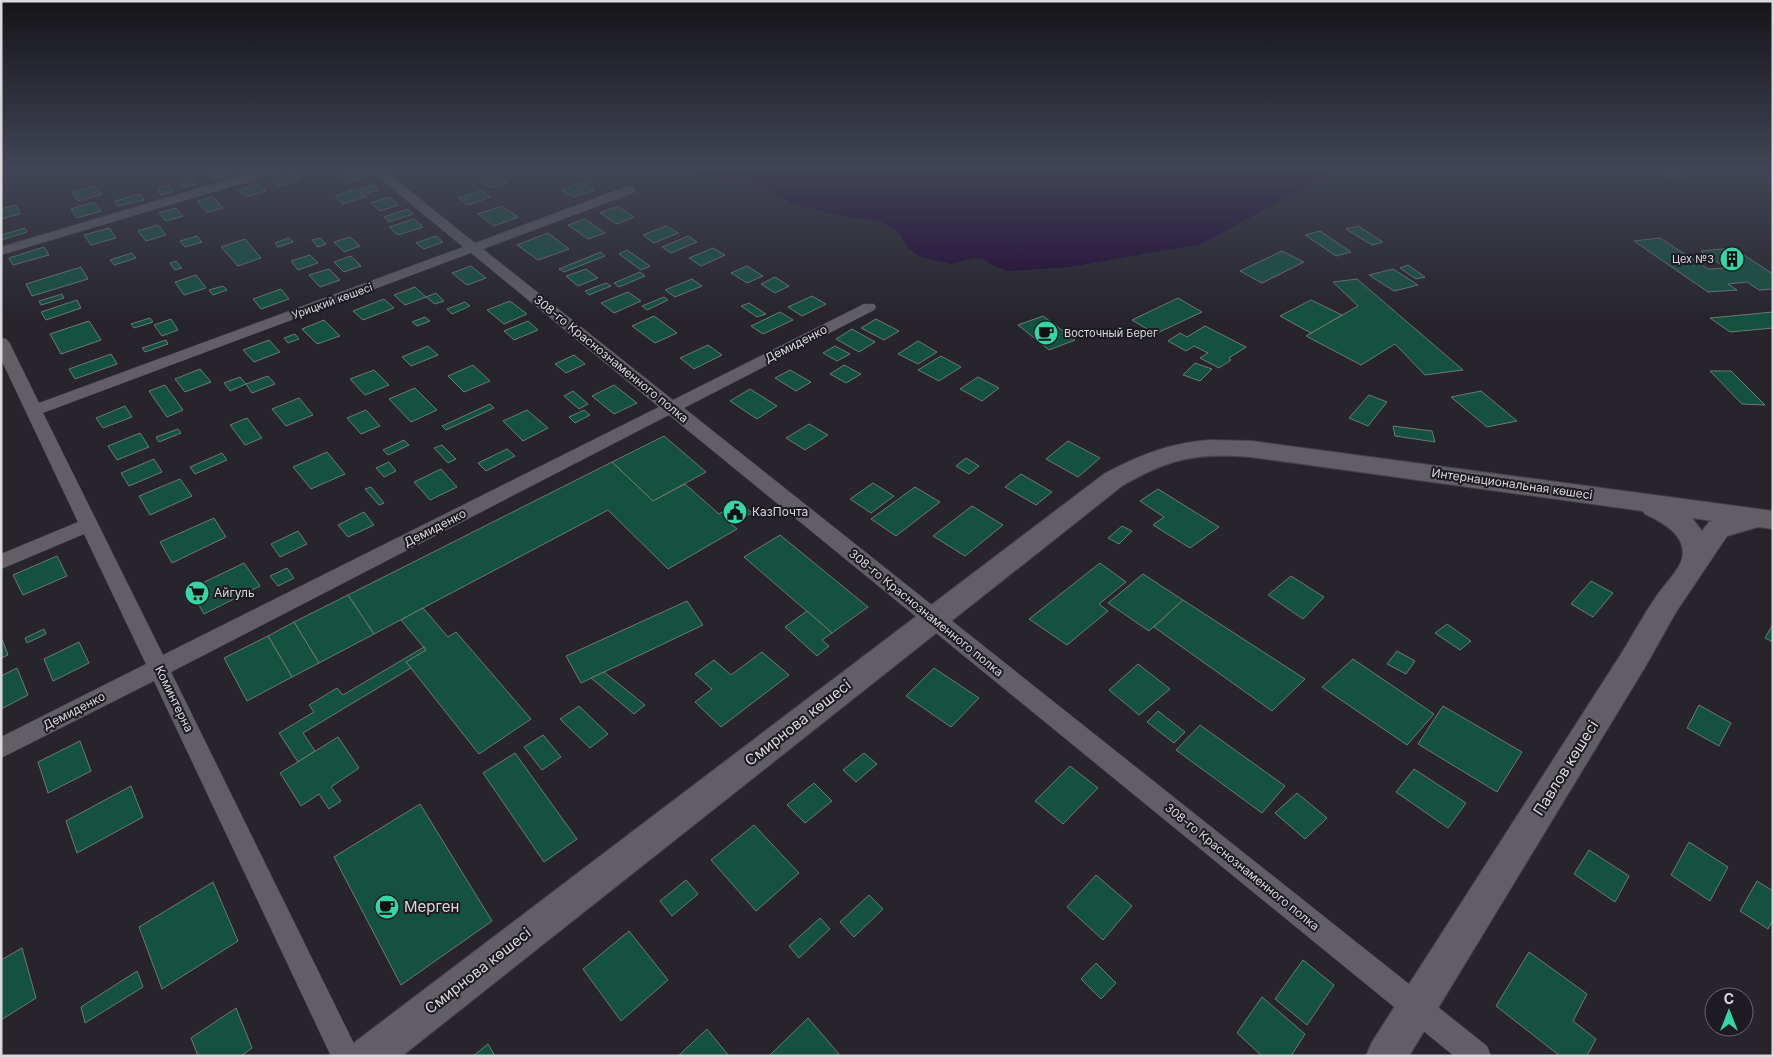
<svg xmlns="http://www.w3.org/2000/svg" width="1774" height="1057" font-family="Inter,sans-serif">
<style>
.water{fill:#200735}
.building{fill:#14513e;stroke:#6f7975}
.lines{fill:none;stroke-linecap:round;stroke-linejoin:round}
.street-casing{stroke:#454248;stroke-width:1}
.secondary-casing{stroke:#454248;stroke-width:2}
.street{fill:#615e65;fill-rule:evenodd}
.secondary{fill:#615e65;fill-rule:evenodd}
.labels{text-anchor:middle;stroke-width:4;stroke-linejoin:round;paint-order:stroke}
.far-poi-label{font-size:11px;fill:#dbd9de;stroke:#1d1b21;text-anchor:end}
.far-street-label{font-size:11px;fill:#dbd9de;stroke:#1d1b21}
.street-label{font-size:12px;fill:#dbd9de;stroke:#1d1b21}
.poi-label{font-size:12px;fill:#dbd9de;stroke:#1d1b21;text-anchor:start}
.near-street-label{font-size:15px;fill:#dbd9de;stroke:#1d1b21}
.near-poi-label{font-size:15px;fill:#dbd9de;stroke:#1d1b21;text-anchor:start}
</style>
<rect width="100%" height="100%" fill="#27242b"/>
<path class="water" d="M697,170h633v4l-129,70 -131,23 -62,4 -17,-6 -8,-6 -8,-1 -24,6 -31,-7 -12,-9 -10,-17 -21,-11 -27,-2 -57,-14 -21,-13 -29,-14 -20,2 -21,-4z"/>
<g class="building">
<path d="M217,170h11l4,5 -19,5 -6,-7z"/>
<path d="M362,170l7,7 -21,6 -7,-6z"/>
<path d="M1664,170h14l7,8 -16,-2z"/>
<path d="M294,174l6,6 -22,7 -6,-6z"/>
<path d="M192,178l4,6 -12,3 -4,-6z"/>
<path d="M501,178l6,4 -16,6 -6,-5z"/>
<path d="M583,182l11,8 -21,7 -12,-7z"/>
<path d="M258,184l8,7 -19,6 -8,-7z"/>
<path d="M169,185l4,7 -12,3 -4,-7z"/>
<path d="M374,185l5,5 -12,3 -6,-4z"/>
<path d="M95,186l7,8 -24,7 -6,-9z"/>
<path d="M357,189l9,7 -23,8 -8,-8z"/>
<path d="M481,191l9,6 -22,8 -9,-7z"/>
<path d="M140,194l4,6 -26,6 -3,-5z"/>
<path d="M213,197l10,11 -16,4 -10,-11z"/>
<path d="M389,197l10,8 -19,6 -9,-8z"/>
<path d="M94,202l7,9 -24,7 -6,-9z"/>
<path d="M16,205l4,9 -19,5v-10z"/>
<path d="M502,206l16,11 -24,9 -16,-12z"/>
<path d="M618,206l16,11 -17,7 -17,-11z"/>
<path d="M176,208l7,8 -17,5 -7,-8z"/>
<path d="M408,209l5,5 -24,8 -5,-5z"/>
<path d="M414,219l9,8 -25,8 -9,-8z"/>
<path d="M585,219l20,14 -17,6 -20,-14z"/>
<path d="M158,225l8,10 -20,6 -8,-10z"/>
<path d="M666,226l12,7 -24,10 -11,-8z"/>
<path d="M1358,226l25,16 -11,3 -26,-16z"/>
<path d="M25,228l2,4 -26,8v-5z"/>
<path d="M109,228l7,10 -25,7 -7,-10z"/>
<path d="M1320,231l31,21 -15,4 -31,-21z"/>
<path d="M548,233l21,16 -31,11 -21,-15z"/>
<path d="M197,236l5,6 -17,5 -5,-6z"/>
<path d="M436,236l7,6 -19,7 -8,-6z"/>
<path d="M688,236l9,6 -26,11 -9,-6z"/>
<path d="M350,237l10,9 -16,6 -10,-10z"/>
<path d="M289,238l4,4 -15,5 -3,-4z"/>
<path d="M320,238l6,6 -8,3 -6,-7z"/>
<path d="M1660,238l48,31 18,-1 -25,-17 32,-3 40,26v15l-14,1 -12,-8 -19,2 9,6 -29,2 -74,-51z"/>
<path d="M245,239l16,19 -23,8 -17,-19z"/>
<path d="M44,247l5,8 -36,10 -4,-7z"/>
<path d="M713,248l12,7 -24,11 -12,-8z"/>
<path d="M627,250l23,16 -9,4 -22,-16z"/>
<path d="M1282,251l22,11 -42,21 -22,-12z"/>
<path d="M601,252l4,4 -41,16 -5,-3z"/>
<path d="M132,253l4,5 -22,7 -4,-5z"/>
<path d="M310,255l8,8 -20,7 -7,-9z"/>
<path d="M351,256l10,10 -17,6 -10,-10z"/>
<path d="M176,261l6,7 -7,2 -5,-7z"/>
<path d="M1408,265l17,12 -9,2 -16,-11z"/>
<path d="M471,266l15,12 -19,7 -15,-12z"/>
<path d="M747,266l16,10 -16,7 -16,-10z"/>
<path d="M81,267l7,12 -56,17 -6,-12z"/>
<path d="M329,269l11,11 -20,7 -11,-12z"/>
<path d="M586,269l12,9 -20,8 -12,-10z"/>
<path d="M1393,269l25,16 -24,6 -25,-16z"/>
<path d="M640,272l5,4 -26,11 -5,-4z"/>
<path d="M196,275l10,13 -22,7 -9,-13z"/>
<path d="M775,277l14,9 -14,7 -14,-9z"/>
<path d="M692,279l10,7 -27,11 -10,-7z"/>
<path d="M1357,279l106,91 -38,5 -30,-31 -34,21 -55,-29 52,-30 -25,-24z"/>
<path d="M606,283l5,3 -22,9 -4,-4z"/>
<path d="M223,286l4,4 -14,5 -4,-5z"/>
<path d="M415,287l11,10 -21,8 -11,-10z"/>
<path d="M281,289l8,10 -28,10 -8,-10z"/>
<path d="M628,292l13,9 -27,12 -13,-10z"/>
<path d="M436,293l8,8 -9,3 -9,-7z"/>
<path d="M62,294l2,4 -23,7 -2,-4z"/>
<path d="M812,296l14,8 -24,12 -14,-9z"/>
<path d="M664,297l4,3 -21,10 -5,-4z"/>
<path d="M1178,298l24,14 -47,22 -23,-14z"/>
<path d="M384,299l10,9 -31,12 -10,-9z"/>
<path d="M77,300l4,8 -35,12 -5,-8z"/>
<path d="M1311,300l31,15 -31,18 -31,-17z"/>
<path d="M510,301l17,13 -23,10 -17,-14z"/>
<path d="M465,302l5,4 -18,8 -5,-5z"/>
<path d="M749,303l17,11 -9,3 -16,-11z"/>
<path d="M780,312l13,8 -30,14 -12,-8z"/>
<path d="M1773,312v16l-43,4 -20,-14z"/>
<path d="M654,316l23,17 -22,10 -23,-17z"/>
<path d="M1043,316l32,24 -26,10 -31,-25z"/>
<path d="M425,317l5,4 -13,5 -5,-4z"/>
<path d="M150,318l3,4 -19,6 -3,-4z"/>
<path d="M171,319l7,11 -16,6 -8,-11z"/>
<path d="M876,319l23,12 -15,9 -23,-12z"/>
<path d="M324,320l16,16 -23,8 -15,-15z"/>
<path d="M89,321l12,19 -40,14 -11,-20z"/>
<path d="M528,321l10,9 -24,10 -10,-9z"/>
<path d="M1205,326l41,21 -17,11 2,2 -12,8 -19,-10 8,-5 -14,-7 -8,5 -18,-10 12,-8 7,4z"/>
<path d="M852,329l23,13 -16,10 -23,-13z"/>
<path d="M295,334l4,5 -11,4 -4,-5z"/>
<path d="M166,340l2,4 -23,8 -3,-4z"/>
<path d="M269,340l11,12 -26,10 -11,-12z"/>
<path d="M918,341l19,11 -19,12 -20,-10z"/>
<path d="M708,345l14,10 -28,14 -14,-11z"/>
<path d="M428,346l10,9 -27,11 -9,-9z"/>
<path d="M835,346l15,8 -13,7 -14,-8z"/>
<path d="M111,354l6,10 -42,15 -6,-10z"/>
<path d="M574,355l11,9 -19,9 -11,-9z"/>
<path d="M941,356l20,11 -22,14 -21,-11z"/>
<path d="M1195,363l17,6 -12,12 -17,-6z"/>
<path d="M473,365l17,16 -26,11 -16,-16z"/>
<path d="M844,365l17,9 -15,9 -16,-9z"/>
<path d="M200,369l11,13 -26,10 -10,-13z"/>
<path d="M374,370l15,15 -24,10 -15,-16z"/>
<path d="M790,370l21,12 -15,9 -21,-13z"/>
<path d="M1710,371h21l34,34 -23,-1z"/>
<path d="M268,376l7,8 -23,9 -6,-9z"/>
<path d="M240,377l6,7 -16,7 -6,-8z"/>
<path d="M978,377l21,11 -17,13 -22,-12z"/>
<path d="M165,385l18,25 -16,7 -18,-26z"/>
<path d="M614,385l23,18 -23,11 -22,-18z"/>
<path d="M415,388l22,22 -26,12 -22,-23z"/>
<path d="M750,389l27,17 -20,13 -27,-18z"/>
<path d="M573,391l15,13 -9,5 -15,-13z"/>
<path d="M1481,391l36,30 -30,6 -36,-30z"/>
<path d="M1369,395l18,7 -19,24 -19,-8z"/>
<path d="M299,398l14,17 -27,11 -14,-17z"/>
<path d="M490,404l4,4 -48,22 -4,-4z"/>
<path d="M125,406l7,11 -29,11 -7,-10z"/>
<path d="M366,410l14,16 -19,8 -14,-16z"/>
<path d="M527,410l21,18 -25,13 -20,-20z"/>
<path d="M584,410l6,5 -15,8 -6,-6z"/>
<path d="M247,418l15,20 -17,7 -15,-20z"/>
<path d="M809,424l19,11 -23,15 -19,-12z"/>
<path d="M1393,426l39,5 3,11 -40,-6z"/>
<path d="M178,429l3,4 -22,9 -3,-5z"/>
<path d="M140,433l9,14 -32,13 -9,-14z"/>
<path d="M664,436l42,36 -53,29 -41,-39z"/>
<path d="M404,440l5,5 -21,10 -5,-5z"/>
<path d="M1068,441l32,17 -22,19 -32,-18z"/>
<path d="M442,445l14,14 -8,4 -14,-15z"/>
<path d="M507,449l8,7 -29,15 -8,-8z"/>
<path d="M327,452l18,22 -34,15 -18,-22z"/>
<path d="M222,453l5,7 -32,14 -5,-7z"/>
<path d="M966,458l13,8 -10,8 -13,-8z"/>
<path d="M154,459l8,13 -33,14 -8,-13z"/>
<path d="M389,462l7,9 -12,6 -8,-9z"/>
<path d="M612,462l41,39 32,-17 34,30 20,-12 13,11 -21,11 6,5 -69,40 -60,-59 -234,124 -26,-39z"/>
<path d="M441,469l16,18 -27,13 -16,-18z"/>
<path d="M1021,474l31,18 -16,13 -31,-18z"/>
<path d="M180,479l12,17 -42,19 -11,-19z"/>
<path d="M873,483l21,13 -23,17 -21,-14z"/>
<path d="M371,487l13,16 -5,2 -14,-16z"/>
<path d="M915,487l25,15 -44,34 -25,-17z"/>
<path d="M1158,489l61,38 -29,21 -37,-23 11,-8 -24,-16z"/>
<path d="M972,506l31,19 -38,31 -32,-20z"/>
<path d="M364,512l10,13 -26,12 -10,-12z"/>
<path d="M214,518l12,19 -54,26 -12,-21z"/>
<path d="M1122,526l10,5 -13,13 -11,-6z"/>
<path d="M298,531l9,13 -27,13 -9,-13z"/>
<path d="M780,535l88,72 -36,26 -88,-76z"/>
<path d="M57,556l10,20 -44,19 -10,-20z"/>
<path d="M244,563l16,23 -56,28 -14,-25z"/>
<path d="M1100,563l26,19 -27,22 9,7 -41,34 -38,-26z"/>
<path d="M287,568l7,10 -16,8 -8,-10z"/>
<path d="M1143,574l40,26 -34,31 -41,-28z"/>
<path d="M1291,576l33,21 -21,22 -35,-24z"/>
<path d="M1591,581l22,12 -20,24 -22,-13z"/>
<path d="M348,595l26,39 -55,29 -25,-41z"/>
<path d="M1183,600l122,79 -33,32 -118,-84z"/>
<path d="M687,601l16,24 -122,58 -15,-27z"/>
<path d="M423,608l25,29 8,-5 75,87 -52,35 -73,-92 20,-12 -25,-30z"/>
<path d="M807,611l25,22 -10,7 7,6 -12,10 -32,-29z"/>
<path d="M294,622l25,41 -27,14 -24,-41z"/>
<path d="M1447,624l24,17 -11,9 -25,-17z"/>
<path d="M1773,624v18l-8,-4z"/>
<path d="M44,629l2,5 -19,9 -2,-5z"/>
<path d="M268,636l24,41 -45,24 -23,-43z"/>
<path d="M2,639l6,16 -7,3v-19z"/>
<path d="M79,642l10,21 -36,18 -9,-22z"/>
<path d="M424,647l2,3 -20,12 5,6 -108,65 12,18 -17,11 -19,-29 35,-21 -5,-7 28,-17 6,7z"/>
<path d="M1397,651l18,10 -9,13 -19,-10z"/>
<path d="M762,652l27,23 -68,52 -26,-25 17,-13 -17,-15 19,-14 17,15z"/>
<path d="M1353,659l81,55 -27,31 -85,-58z"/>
<path d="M1138,664l32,25 -31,26 -30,-25z"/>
<path d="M17,668l11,27 -27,14v-33z"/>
<path d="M934,668l45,30 -28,29 -45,-31z"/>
<path d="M604,672l41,33 -11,9 -43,-36z"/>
<path d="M1699,705l32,18 -12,23 -32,-18z"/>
<path d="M579,706l29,28 -18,14 -30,-29z"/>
<path d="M1443,706l79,46 -25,40 -79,-48z"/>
<path d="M1158,711l27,21 -11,11 -27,-21z"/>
<path d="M1200,725l85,61 -23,27 -86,-63z"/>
<path d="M543,735l18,22 -19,13 -18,-23z"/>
<path d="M338,737l21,31 -28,19 10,14 -12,8 -10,-15 -18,12 -21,-33z"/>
<path d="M80,741l11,30 -43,22 -10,-31z"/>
<path d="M515,753l62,86 -33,23 -61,-89z"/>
<path d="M864,753l13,11 -21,18 -13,-12z"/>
<path d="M1070,766l28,22 -35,36 -28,-23z"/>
<path d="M1414,769l52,34 -18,25 -52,-36z"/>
<path d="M814,783l18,18 -27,22 -18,-18z"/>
<path d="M131,786l12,31 -66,36 -11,-32z"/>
<path d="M1297,793l30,25 -22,21 -30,-26z"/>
<path d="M420,804l72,117 -91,64 -67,-128z"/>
<path d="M754,825l45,48 -43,38 -45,-51z"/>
<path d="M1689,842l39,25 -18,34 -39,-26z"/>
<path d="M1589,850l40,26 -14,26 -41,-28z"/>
<path d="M1096,875l36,31 -29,34 -36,-33z"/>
<path d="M686,880l12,14 -26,22 -12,-15z"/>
<path d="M1757,881l16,10v29l-5,9 -28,-18z"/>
<path d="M213,882l25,59 -76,48 -23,-62z"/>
<path d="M869,895l14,14 -29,28 -14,-15z"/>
<path d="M820,918l10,11 -31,29 -10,-12z"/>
<path d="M629,931l39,49 -47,41 -38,-52z"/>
<path d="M22,948l14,50 -35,22v-60z"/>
<path d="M1529,952l58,42 -14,27 23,18 -9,17h-27l-64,-50z"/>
<path d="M1303,960l31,25 -27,40 -32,-26z"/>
<path d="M1096,963l20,20 -15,16 -20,-20z"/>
<path d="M137,971l6,16 -58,36 -4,-16z"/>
<path d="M1262,997l43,37 -14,22h-29l-25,-23z"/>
<path d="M236,1008l16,40 -11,8h-43l-7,-18z"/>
<path d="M808,1018l31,36 -2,2h-68z"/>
<path d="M707,1029l22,27h-51z"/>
<path d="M488,1044l7,12h-22z"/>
</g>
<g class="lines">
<defs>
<g id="street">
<path d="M260,170h19l-2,3 -276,82v-8z"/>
<path d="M370,170h14l91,73 150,-56h8l2,3 -2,3 -150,56 190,151 191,-96h10l2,3 -2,3 -190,98 803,638 4,10h-37l-785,-641 -498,257 189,384h-29l-177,-375 -153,77v-21l145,-73 -62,-130 -83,35v-15l77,-32 -77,-163v-21l5,1 3,3 30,61 424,-156zM471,253l188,154 -496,248 -120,-242z"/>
</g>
<path id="secondary" d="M1212,440l39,1 522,70v18l-15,-2 -31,9 -51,76 -31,55 -236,389h-43l6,-14 251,-391c11,-18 21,-37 33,-54 7,-11 20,-23 25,-35 9,-26 -18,-39 -36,-48l-2,-3 -392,-54c-55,-4 -81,1 -129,29l-720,570h-53l6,-14 749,-568c35,-19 68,-32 108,-34zM1692,518l21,3 -4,1 -7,9z"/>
</defs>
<use href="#street" class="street-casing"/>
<use href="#secondary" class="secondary-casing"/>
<use href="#street" class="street"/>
<use href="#secondary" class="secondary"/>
</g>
<linearGradient id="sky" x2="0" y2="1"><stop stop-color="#151418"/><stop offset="0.53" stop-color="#414555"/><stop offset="1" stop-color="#414555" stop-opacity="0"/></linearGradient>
<rect width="1774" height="318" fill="url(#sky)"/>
<defs>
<symbol id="building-disc" viewBox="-11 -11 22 22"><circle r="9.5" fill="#38d4a6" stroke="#1d1b21"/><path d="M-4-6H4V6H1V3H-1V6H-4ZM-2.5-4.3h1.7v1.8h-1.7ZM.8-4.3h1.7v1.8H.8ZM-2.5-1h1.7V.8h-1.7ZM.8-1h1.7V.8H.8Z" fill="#111"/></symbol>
<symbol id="cafe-disc" viewBox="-11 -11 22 22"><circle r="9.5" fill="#38d4a6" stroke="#1d1b21"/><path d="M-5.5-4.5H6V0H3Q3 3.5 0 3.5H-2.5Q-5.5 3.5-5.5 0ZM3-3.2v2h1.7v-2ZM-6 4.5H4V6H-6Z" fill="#111"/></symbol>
<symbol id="civic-disc" viewBox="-11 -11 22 22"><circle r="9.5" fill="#38d4a6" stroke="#1d1b21"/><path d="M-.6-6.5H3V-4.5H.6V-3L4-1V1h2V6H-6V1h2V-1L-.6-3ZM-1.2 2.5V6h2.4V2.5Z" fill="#111"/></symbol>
<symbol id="supermarket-disc" viewBox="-11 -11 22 22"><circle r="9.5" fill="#38d4a6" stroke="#1d1b21"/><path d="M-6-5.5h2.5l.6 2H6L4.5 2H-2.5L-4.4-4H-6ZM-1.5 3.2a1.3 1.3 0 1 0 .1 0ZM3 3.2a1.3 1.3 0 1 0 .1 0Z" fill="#111"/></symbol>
</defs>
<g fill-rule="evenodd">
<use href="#building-disc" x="1718" y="245" width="28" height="28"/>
<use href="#cafe-disc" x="1032" y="319" width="28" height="28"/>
<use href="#civic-disc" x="721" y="498" width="28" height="28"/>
<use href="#supermarket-disc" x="183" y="579" width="28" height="28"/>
<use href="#cafe-disc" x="373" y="893" width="28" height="28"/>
</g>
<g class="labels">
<g class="far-poi-label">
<text x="1714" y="263">Цех №3</text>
<text x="1064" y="337" text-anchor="start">Восточный Берег</text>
</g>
<g class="far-street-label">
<text transform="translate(332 301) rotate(-20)" y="4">Урицкий көшесі</text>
</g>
<g class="street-label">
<text transform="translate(796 344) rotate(-27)" y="4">Демиденко</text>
<text transform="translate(611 359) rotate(39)" y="4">308-го Краснознаменного полка</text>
<text transform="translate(1512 484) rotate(8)" y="4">Интернациональная көшесі</text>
<text transform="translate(435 528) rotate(-27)" y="4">Демиденко</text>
<text transform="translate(926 613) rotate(39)" y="4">308-го Краснознаменного полка</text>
<text transform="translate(174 699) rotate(64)" y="4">Коминтерна</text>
<text transform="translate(74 711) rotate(-27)" y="4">Демиденко</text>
<text transform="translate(1242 867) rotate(39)" y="4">308-го Краснознаменного полка</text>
</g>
<g class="poi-label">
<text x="752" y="516">КазПочта</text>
<text x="214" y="597">Айгуль</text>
</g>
<g class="near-street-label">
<text transform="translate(798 723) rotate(-38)" y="5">Смирнова көшесі</text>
<text transform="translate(1566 768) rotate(-58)" y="5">Павлов көшесі</text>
<text transform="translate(478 971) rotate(-38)" y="5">Смирнова көшесі</text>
</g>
<g class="near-poi-label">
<text x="404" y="912">Мерген</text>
</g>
</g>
<rect width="1774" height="1057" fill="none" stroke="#dbd9de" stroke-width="5"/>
<g transform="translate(1729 1012)"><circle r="24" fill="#1d1b21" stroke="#69676d"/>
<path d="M0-4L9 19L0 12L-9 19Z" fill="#38d4a6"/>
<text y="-8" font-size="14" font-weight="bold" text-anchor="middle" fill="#dbd9de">С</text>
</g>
</svg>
